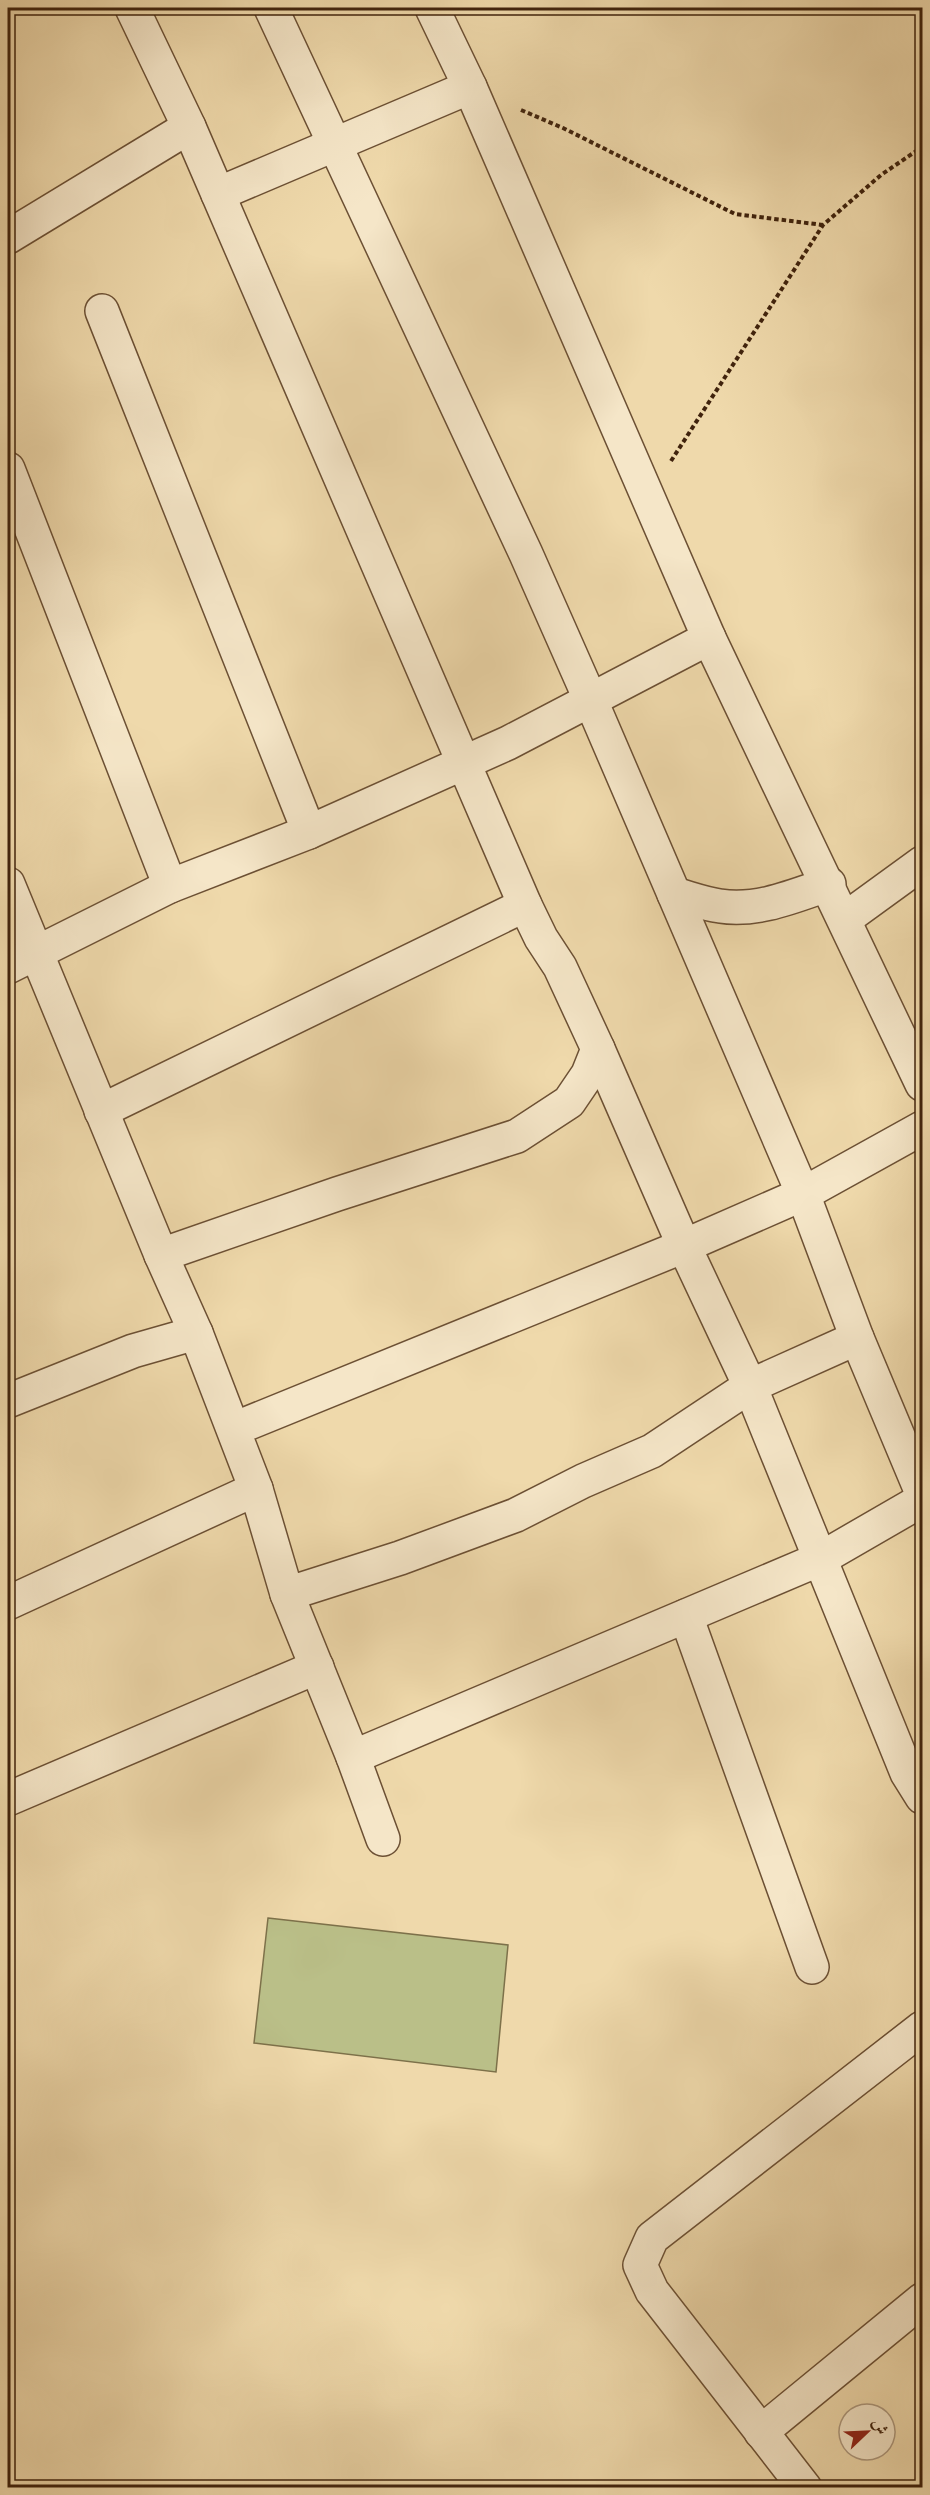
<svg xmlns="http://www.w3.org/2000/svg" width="930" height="2495" font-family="'IM FELL DW Pica',Amiri,serif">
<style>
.green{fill:#babf88;stroke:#7d714a;stroke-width:1.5}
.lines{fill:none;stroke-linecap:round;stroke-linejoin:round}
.minor-casing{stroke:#6c5034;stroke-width:36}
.path{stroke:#40230d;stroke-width:4;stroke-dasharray:4.5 3;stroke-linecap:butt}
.minor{stroke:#f5e6c8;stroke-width:33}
</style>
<rect width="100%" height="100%" fill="#efd9ab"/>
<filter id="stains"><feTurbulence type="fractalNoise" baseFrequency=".00333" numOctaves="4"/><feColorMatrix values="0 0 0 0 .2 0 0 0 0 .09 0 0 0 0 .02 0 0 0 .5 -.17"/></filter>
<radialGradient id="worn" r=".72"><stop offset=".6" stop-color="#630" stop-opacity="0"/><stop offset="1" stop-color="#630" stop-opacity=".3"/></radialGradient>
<path class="green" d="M268,1918l240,27 -12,127 -242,-29z"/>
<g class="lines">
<defs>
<g id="minor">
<path d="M132,8l57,119 336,778 16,33 19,29 38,82 -10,25 -19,28 -52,34 -180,58 -176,61"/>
<path d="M271,8l255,546 65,147 212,493 54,144 65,155"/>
<path d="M432,8l38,79 239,551"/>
<path d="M218,194l252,-107"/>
<path d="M8,237l181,-110"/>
<path d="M102,311l207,521"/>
<path d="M8,469l162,417"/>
<path d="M8,884l153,371 35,78 60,156"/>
<path d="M674,894c15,4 31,10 46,12 37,6 74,-10 109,-22"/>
<path d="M845,919l77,-56"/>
<path d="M8,967l162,-81 139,-54 199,-89 201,-105 213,446"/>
<path d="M598,1049l86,197 66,140 157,387 15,24"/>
<path d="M101,1111l424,-206"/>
<path d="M8,1401l125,-50 63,-18"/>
<path d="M234,1429l450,-183 119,-52 119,-66"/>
<path d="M287,1594l66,163 30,82"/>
<path d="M8,1603l248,-114 31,105 113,-36 116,-43 67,-34 69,-30 98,-65 107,-48"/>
<path d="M686,1616l126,351"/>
<path d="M353,1757l467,-198 102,-59"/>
<path d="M8,1799l309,-132"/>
<path d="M761,2432l161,-132"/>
<path d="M805,2488l-153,-197 -12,-26 12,-27 270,-210"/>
</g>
</defs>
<use href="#minor" class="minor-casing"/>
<g class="path">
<path d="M521,110l42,18 172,86 88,11"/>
<path d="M671,461l152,-236 58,-50 41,-28"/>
</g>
<use href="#minor" class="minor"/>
</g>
<rect width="930" height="2495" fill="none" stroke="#efd9ab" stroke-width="30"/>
<rect x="9" y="9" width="912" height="2477" fill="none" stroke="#40230d" stroke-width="3"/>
<rect x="15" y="15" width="900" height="2465" fill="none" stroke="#40230d" stroke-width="1.5"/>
<g transform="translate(867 2432) rotate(67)"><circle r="28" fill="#f5e6c8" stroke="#ad987d" stroke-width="1.5"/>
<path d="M0-4.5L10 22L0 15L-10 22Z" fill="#8f2418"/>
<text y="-9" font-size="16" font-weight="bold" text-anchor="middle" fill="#40230d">ش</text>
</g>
<rect width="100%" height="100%" filter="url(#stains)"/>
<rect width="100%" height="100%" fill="url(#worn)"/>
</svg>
